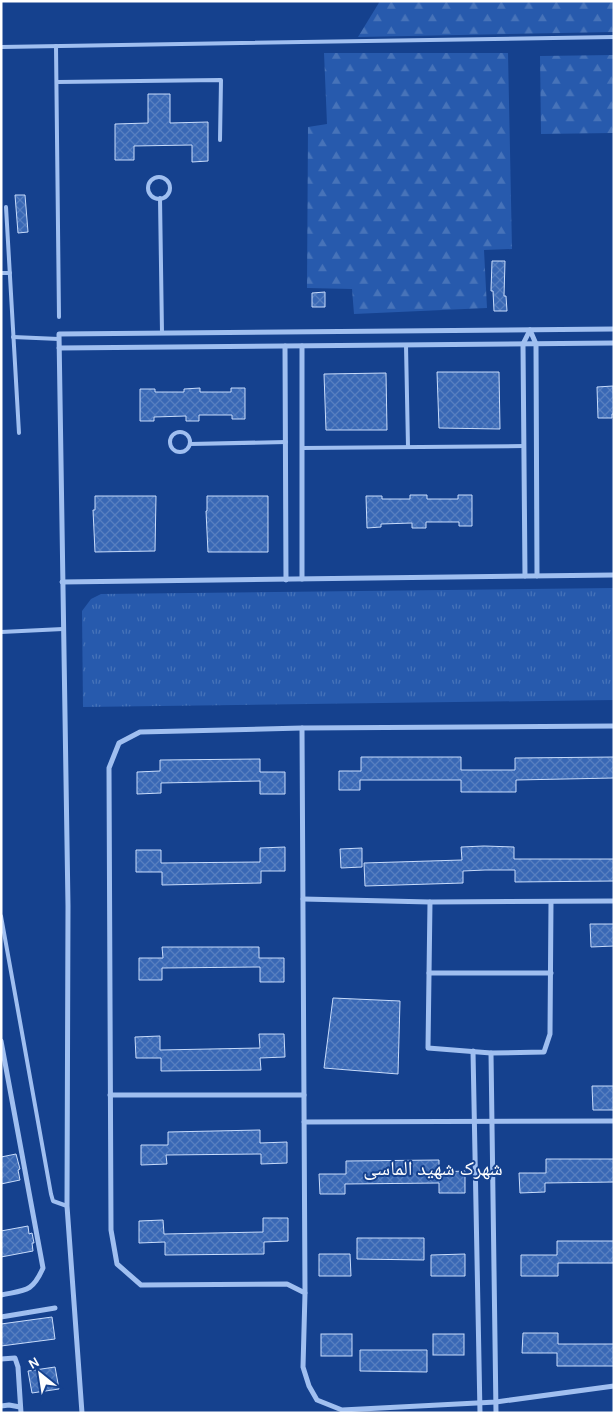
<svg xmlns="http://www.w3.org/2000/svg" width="615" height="1414" font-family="Karla,'Noto Naskh Arabic',sans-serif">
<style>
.grass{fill:url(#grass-tufts)}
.forest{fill:url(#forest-firs)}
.building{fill:url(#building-cross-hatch);stroke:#c7dbfb}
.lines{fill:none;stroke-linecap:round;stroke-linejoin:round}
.lane{stroke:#a0bff0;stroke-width:4}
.street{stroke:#a0bff0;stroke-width:5}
.labels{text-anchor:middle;stroke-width:4;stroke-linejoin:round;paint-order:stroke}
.neighbourhood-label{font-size:20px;fill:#fff;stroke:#15418e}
</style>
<defs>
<pattern id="grass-tufts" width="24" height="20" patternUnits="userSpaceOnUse" patternTransform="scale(1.25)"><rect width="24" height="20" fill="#275aad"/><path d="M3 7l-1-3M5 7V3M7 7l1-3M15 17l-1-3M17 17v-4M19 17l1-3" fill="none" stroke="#4773b9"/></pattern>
<pattern id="forest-firs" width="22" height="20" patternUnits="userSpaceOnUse" patternTransform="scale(1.25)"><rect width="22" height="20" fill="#275aad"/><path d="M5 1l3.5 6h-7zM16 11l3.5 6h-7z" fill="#4773b9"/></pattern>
<pattern id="building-cross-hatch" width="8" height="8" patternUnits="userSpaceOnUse" patternTransform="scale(1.25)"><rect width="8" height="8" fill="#3968b5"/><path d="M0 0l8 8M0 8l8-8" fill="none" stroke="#577fc0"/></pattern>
</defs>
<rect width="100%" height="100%" fill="#15418e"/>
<path class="grass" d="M614,588v112l-531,7 -1,-96 9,-12 10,-5z"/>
<g class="forest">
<path d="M380,1h234v31l-256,5z"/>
<path d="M324,53h184l4,196 -28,1 3,58 -133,6 -2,-25 -45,-1 1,-161 19,-3z"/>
<path d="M614,55v78l-73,1 -1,-78z"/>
</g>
<g class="building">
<path d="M148,94h22v29l38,-1v39l-16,1v-17l-58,1v14h-19v-36l33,-1z"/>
<path d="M15,195h10l3,37 -10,1z"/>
<path d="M492,261h13l-1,35h2l1,15h-13l-1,-20h-2z"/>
<path d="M325,292v15h-13v-14z"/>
<path d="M437,372h62l1,57 -61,-1z"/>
<path d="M386,373l1,57h-61l-2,-56z"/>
<path d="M613,386l1,28h-2v4h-14l-1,-31z"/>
<path d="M200,388v4h31v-4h14v31h-13v-4h-33v6h-13v-5l-32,1v4h-14v-32h15v3h29v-3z"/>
<path d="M410,495h17v4h31v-4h14v31h-13v-4h-33v6h-14v-5l-31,1v3l-14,1 -1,-32h16v3h28z"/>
<path d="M95,496h61l-1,55 -60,1 -2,-42h2z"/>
<path d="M207,496h61v56h-60l-2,-41h1z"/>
<path d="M361,757h100v13h54v-12l99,-1v21l-98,2v12h-55v-12h-101v10h-21v-19h22z"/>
<path d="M260,759v13h25v22h-25v-13l-99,2v10l-24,1v-22l23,-1v-11z"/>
<path d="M484,846l30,1v12h100v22l-99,1v-12h-30l-22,1v12l-98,3 -1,-23 98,-3 -1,-13z"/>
<path d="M285,847v24h-24v12l-99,2v-13h-26v-22h25v13l99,-1v-14z"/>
<path d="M362,848v19l-21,1 -1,-19z"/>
<path d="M590,924h24v22l-23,1z"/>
<path d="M162,947h97v11h25v24h-24v-15l-98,1v12h-23v-22h24z"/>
<path d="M333,998l67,3 -2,73 -74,-6z"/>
<path d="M259,1034h25l1,23 -25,1 1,12 -100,1v-13h-25l-1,-21 25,-1v14l100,-2z"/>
<path d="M592,1086h22v24h-21z"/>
<path d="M260,1130v13l27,-1v21l-26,1v-10l-95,1 1,9 -26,1v-20h27v-13z"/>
<path d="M16,1154l4,15 -2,1 2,10 -19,4v-27z"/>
<path d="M546,1159h68v23l-69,1v9l-25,1 -1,-20h27z"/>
<path d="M439,1160v12l26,-1v22h-26v-10l-94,1v10h-25l-1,-20h27v-13z"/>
<path d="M263,1218h25v23l-24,1v12l-99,1v-13l-26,1v-22l24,-1 1,14 99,-2z"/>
<path d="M28,1226l1,8 3,-1 2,10h-2l1,8 -32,6v-26z"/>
<path d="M357,1238h67v22l-67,-1z"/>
<path d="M557,1241h57v22h-56v13h-37v-21h36z"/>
<path d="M319,1254h31l1,22h-32z"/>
<path d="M465,1254v22h-34v-21z"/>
<path d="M52,1317l3,22 -54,7v-22z"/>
<path d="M523,1333h35v11h56v22h-57v-13h-35z"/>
<rect x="321" y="1334" width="31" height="22"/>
<rect x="433" y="1334" width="31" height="21"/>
<path d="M360,1350h67v22l-67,-1z"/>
<path d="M55,1367l4,22 -27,4 -4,-22z"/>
</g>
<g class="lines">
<g class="lane">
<path d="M56,46l3,271"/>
<path d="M1,47l613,-10"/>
<path d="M57,82l164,-2 -1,60"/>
<circle cx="159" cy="188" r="11"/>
<path d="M160,198l2,135"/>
<path d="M6,207l13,226"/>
<path d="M1,273h9"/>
<path d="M13,337l46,2"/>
<path d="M406,345l2,102"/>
<circle cx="180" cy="442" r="10"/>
<path d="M190,444l96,-2"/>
<path d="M302,448l222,-2"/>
<path d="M1,632l62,-3"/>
<path d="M1,916l50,278 2,7 14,5"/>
</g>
<g class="street">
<path d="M530,330l6,14 1,232"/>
<path d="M285,346l1,234"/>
<path d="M59,348l555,-5"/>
<path d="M525,576l-2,-232 7,-14"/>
<path d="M302,579v-233"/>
<path d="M62,582l552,-7"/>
<path d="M614,726l-312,2 -162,4 -21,11 -10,25 2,462 6,34 24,21 146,-1 18,9 -2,74 6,19 8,14 25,10 154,-8 118,-16"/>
<path d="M302,728l3,565"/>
<path d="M303,899l127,3 184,-1"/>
<path d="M430,902l-2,146 63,5 53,-1 6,-18 1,-132"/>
<path d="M429,973h122"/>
<path d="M1,1041l42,227c-11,25 -18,22 -42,27"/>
<path d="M473,1051l7,362"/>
<path d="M491,1053l5,360"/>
<path d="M110,1095h194"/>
<path d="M304,1122l310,-1"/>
<path d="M1,1317l54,-9"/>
<path d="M1,1359l14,-1 3,9 3,46"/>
<path d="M1,1406l8,-1 11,2"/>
<path d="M82,1413l-15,-207 1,-300 -9,-572 555,-5"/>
</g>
</g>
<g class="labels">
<g class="neighbourhood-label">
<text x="433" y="1175">شهرک شهید الماسی</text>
</g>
</g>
<rect width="615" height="1414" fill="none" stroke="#ffffff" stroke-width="5"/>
<g transform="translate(40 1374) rotate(330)" stroke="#15418e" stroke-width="4" paint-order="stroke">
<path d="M0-4L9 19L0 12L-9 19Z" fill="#ffffff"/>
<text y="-8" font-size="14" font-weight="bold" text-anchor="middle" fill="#ffffff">N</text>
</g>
</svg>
